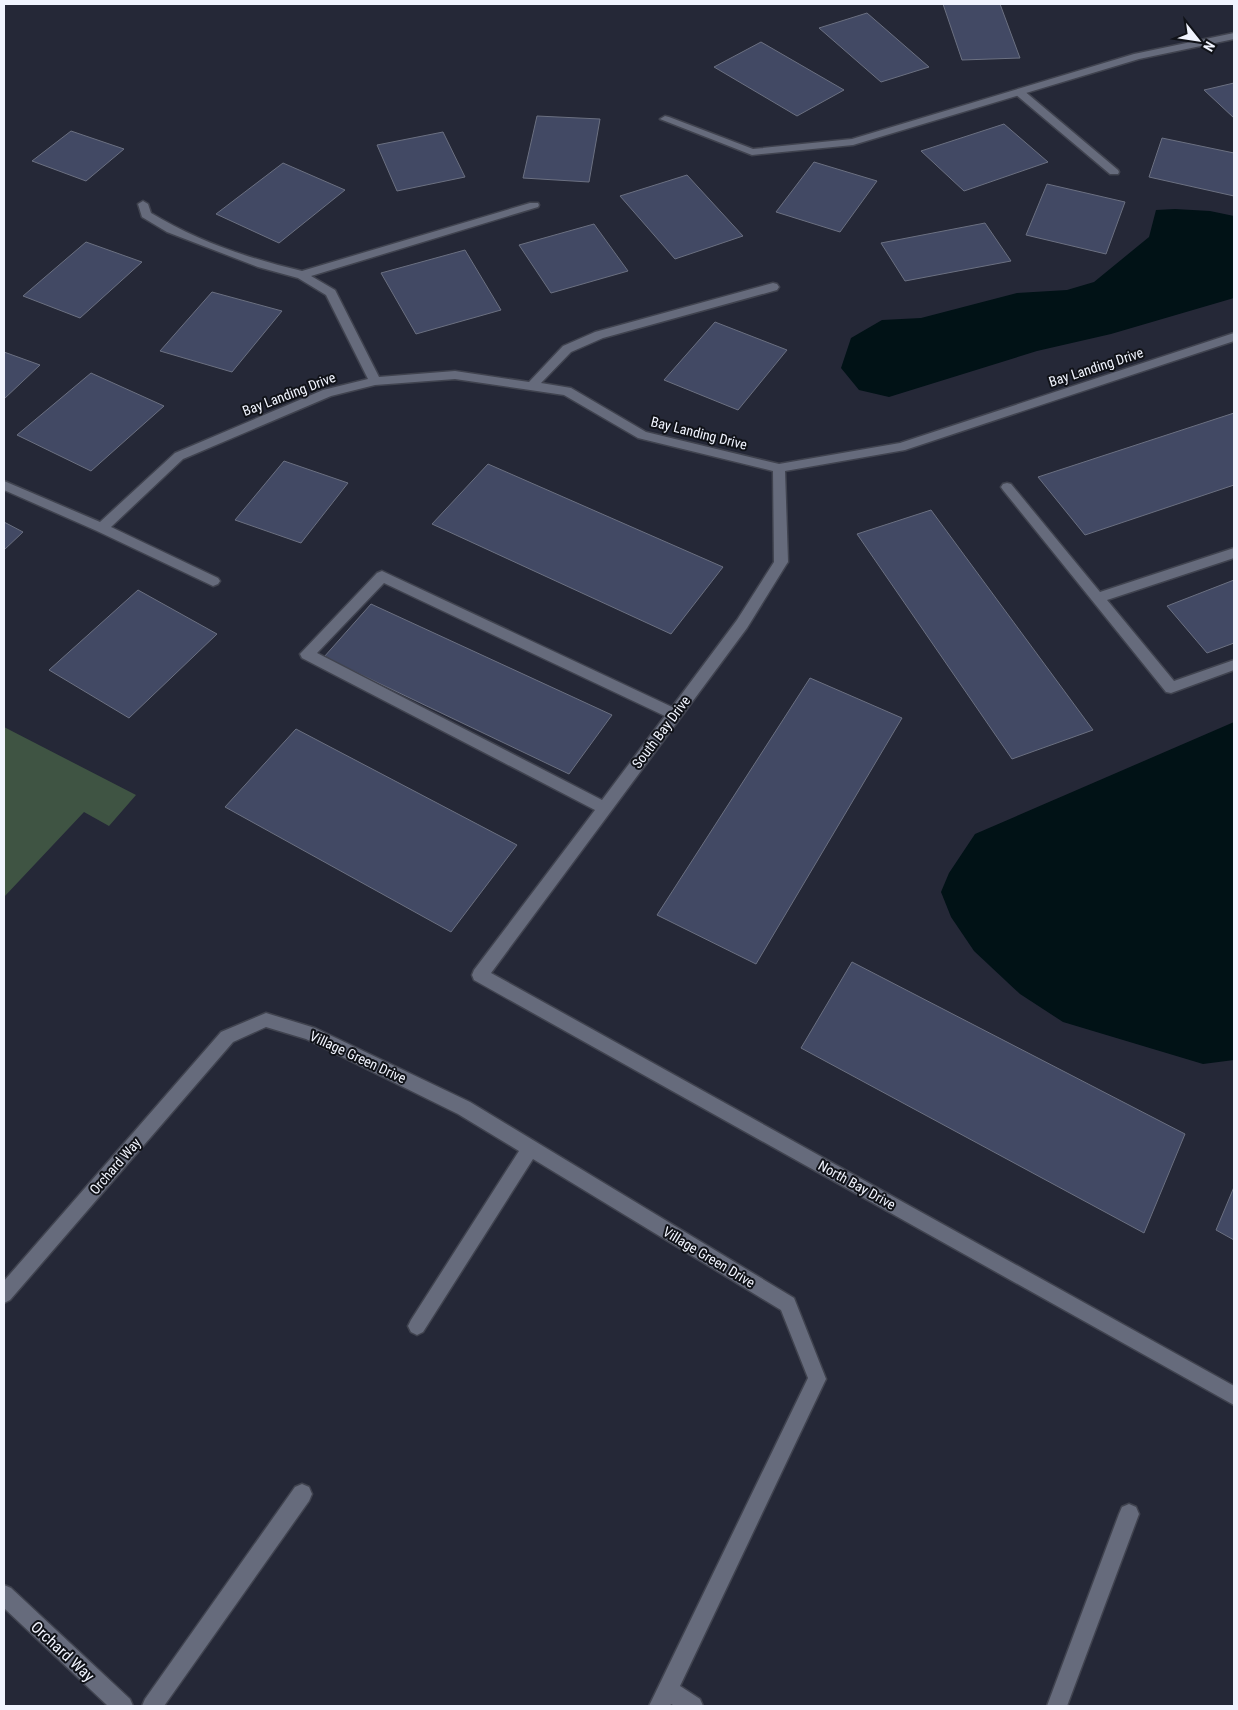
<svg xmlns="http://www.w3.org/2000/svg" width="1238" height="1710" font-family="'Roboto Condensed',sans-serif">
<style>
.green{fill:#3f5443}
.water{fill:#011216}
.building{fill:#424964;stroke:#6b7081}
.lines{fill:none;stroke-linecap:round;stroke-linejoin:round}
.service-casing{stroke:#40434f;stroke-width:3}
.minor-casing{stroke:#40434f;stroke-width:3}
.service{fill:#666b7c;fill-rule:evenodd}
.minor{fill:#666b7c;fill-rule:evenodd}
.labels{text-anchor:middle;stroke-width:4;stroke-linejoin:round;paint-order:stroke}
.street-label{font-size:14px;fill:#f1f4fe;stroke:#101218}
.near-street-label{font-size:16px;fill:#f1f4fe;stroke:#101218}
</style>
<rect width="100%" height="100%" fill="#252837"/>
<path class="green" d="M4,727l132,68 -27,31 -25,-14 -80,85z"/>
<g class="water">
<path d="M1175,209l35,2 24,5v82l-123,36 -74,17 -148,46 -30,-7 -18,-22 10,-30 31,-18 39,-2 96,-25 50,-3 27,-8 55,-45 7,-27z"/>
<path d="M1234,722v338l-31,4 -140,-42 -43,-28 -46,-43 -23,-34 -10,-25 8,-19 26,-39z"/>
</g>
<g class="building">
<path d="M943,4h57l20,54 -58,2z"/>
<path d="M867,13l62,54 -48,15 -62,-54z"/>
<path d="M761,42l83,48 -47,26 -83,-49z"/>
<path d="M1234,83v35l-30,-28z"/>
<path d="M537,116l63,3 -11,63 -66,-4z"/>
<path d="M1004,124l44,38 -84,29 -43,-40z"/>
<path d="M71,131l53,18 -38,32 -54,-20z"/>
<path d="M443,132l22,45 -68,14 -20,-46z"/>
<path d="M1162,138l72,15v43l-85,-19z"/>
<path d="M814,162l63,19 -37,51 -64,-20z"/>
<path d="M283,163l62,27 -66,53 -63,-29z"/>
<path d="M687,175l56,61 -68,23 -55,-63z"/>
<path d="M1047,184l78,18 -19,52 -80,-19z"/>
<path d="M985,223l26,38 -106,20 -24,-38z"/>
<path d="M594,224l34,47 -77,22 -32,-48z"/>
<path d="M86,242l56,20 -62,56 -57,-22z"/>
<path d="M465,250l36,60 -85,24 -35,-61z"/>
<path d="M212,292l70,19 -50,61 -72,-21z"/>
<path d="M715,322l72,28 -49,60 -74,-30z"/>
<path d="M4,352l36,13 -36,34z"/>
<path d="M91,373l73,33 -73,65 -74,-36z"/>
<path d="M1234,413v72l-149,50 -47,-58z"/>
<path d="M284,461l64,22 -47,60 -66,-23z"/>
<path d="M488,464l235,103 -52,67 -239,-110z"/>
<path d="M931,510l162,220 -81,29 -155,-225z"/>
<path d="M4,522l19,10 -19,18z"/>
<path d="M1234,580v63l-27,10 -40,-47z"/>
<path d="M138,590l79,44 -88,84 -80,-48z"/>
<path d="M371,604l241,111 -43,59 -245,-117z"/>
<path d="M810,678l92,40 -146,246 -99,-49z"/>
<path d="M296,729l221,116 -66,87 -226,-125z"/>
<path d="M852,962l333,172 -41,99 -343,-185z"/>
<path d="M1234,1187v53l-18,-10z"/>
</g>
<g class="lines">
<defs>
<path id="service" d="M1019,89l4,1 95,80 1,2 -1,2h-8l-95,-80 -1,-2z"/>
<g id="minor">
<path d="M1234,33v6l-95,20 -286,86 -101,10 -92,-36 5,-3 4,1 84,32 99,-10 282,-85z"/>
<path d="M143,201l5,3 3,9c46,28 99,46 151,58l228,-68h8l1,2 -1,2 -227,69 24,14 44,87 76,-6 74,11 34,-36 32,-14 178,-49 4,1 2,3 -2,3 -174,48 -32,14 -30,31 30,5 75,44 133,32 121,-21 334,-110v8l-329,109 -120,21 3,91 -2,3 -39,63 -256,345 743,413v19l-760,-425 -2,-5 2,-5 121,-160 -293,-152 -2,-4 77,-81 5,-2 290,136 65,-87 37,-58 -1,-91 -135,-33 -74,-43 -109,-16 -80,6 -44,11 -148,63 -72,68 107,51 2,3 -2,3 -5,2 -116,-55 -93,-41v-9l96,41 75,-69 148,-63 45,-11 -42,-84 -28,-17 -40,-11 -91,-35 -25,-15 -4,-13zM384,583l281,133 -63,84 -285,-147z"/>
<path d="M1007,483l4,1 89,108 134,-44v10l-127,42 67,81 60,-21v10l-63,23 -5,-1 -163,-202 -2,-3 2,-3z"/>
<path d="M266,1013l49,15 155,74 324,196 32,81 -146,307 20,13 3,7h-28l-4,-2 -1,2h-21l159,-328 -27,-68 -248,-151 -110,173 -6,3 -6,-3 -3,-6 3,-6 108,-169 -61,-37 -152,-75 -40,-12 -33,15 -223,258 -6,3v-22l217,-249z"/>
<path d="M302,1484l7,3 3,7 -3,7 -145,205h-22l3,-7 150,-212z"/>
<path d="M1129,1504l7,3 3,7 -72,192h-20l72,-192 3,-7z"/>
<path d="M4,1585l7,3 119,111 3,7h-25l-104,-98z"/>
</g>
</defs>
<use href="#service" class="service-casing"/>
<use href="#minor" class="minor-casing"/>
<use href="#service" class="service"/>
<use href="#minor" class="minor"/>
</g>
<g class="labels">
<g class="street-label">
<text transform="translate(1096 367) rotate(-18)" y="5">Bay Landing Drive</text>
<text transform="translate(289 394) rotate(-21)" y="5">Bay Landing Drive</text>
<text transform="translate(699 433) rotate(14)" y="5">Bay Landing Drive</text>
<text transform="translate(661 732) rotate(-53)" y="5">South Bay Drive</text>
<text transform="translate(358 1057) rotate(25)" y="5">Village Green Drive</text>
<text transform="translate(115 1166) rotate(-49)" y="5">Orchard Way</text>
<text transform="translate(857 1185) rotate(29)" y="5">North Bay Drive</text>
<text transform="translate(709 1257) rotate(31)" y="5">Village Green Drive</text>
</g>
<g class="near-street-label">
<text transform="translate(63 1651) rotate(43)" y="6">Orchard Way</text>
</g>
</g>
<rect width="1238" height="1710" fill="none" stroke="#f1f4fe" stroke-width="10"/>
<g transform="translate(1198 40) rotate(120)" stroke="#101218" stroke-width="4" paint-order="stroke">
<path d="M0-4L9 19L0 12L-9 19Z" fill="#f1f4fe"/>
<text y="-8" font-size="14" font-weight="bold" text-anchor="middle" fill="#f1f4fe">N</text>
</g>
</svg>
